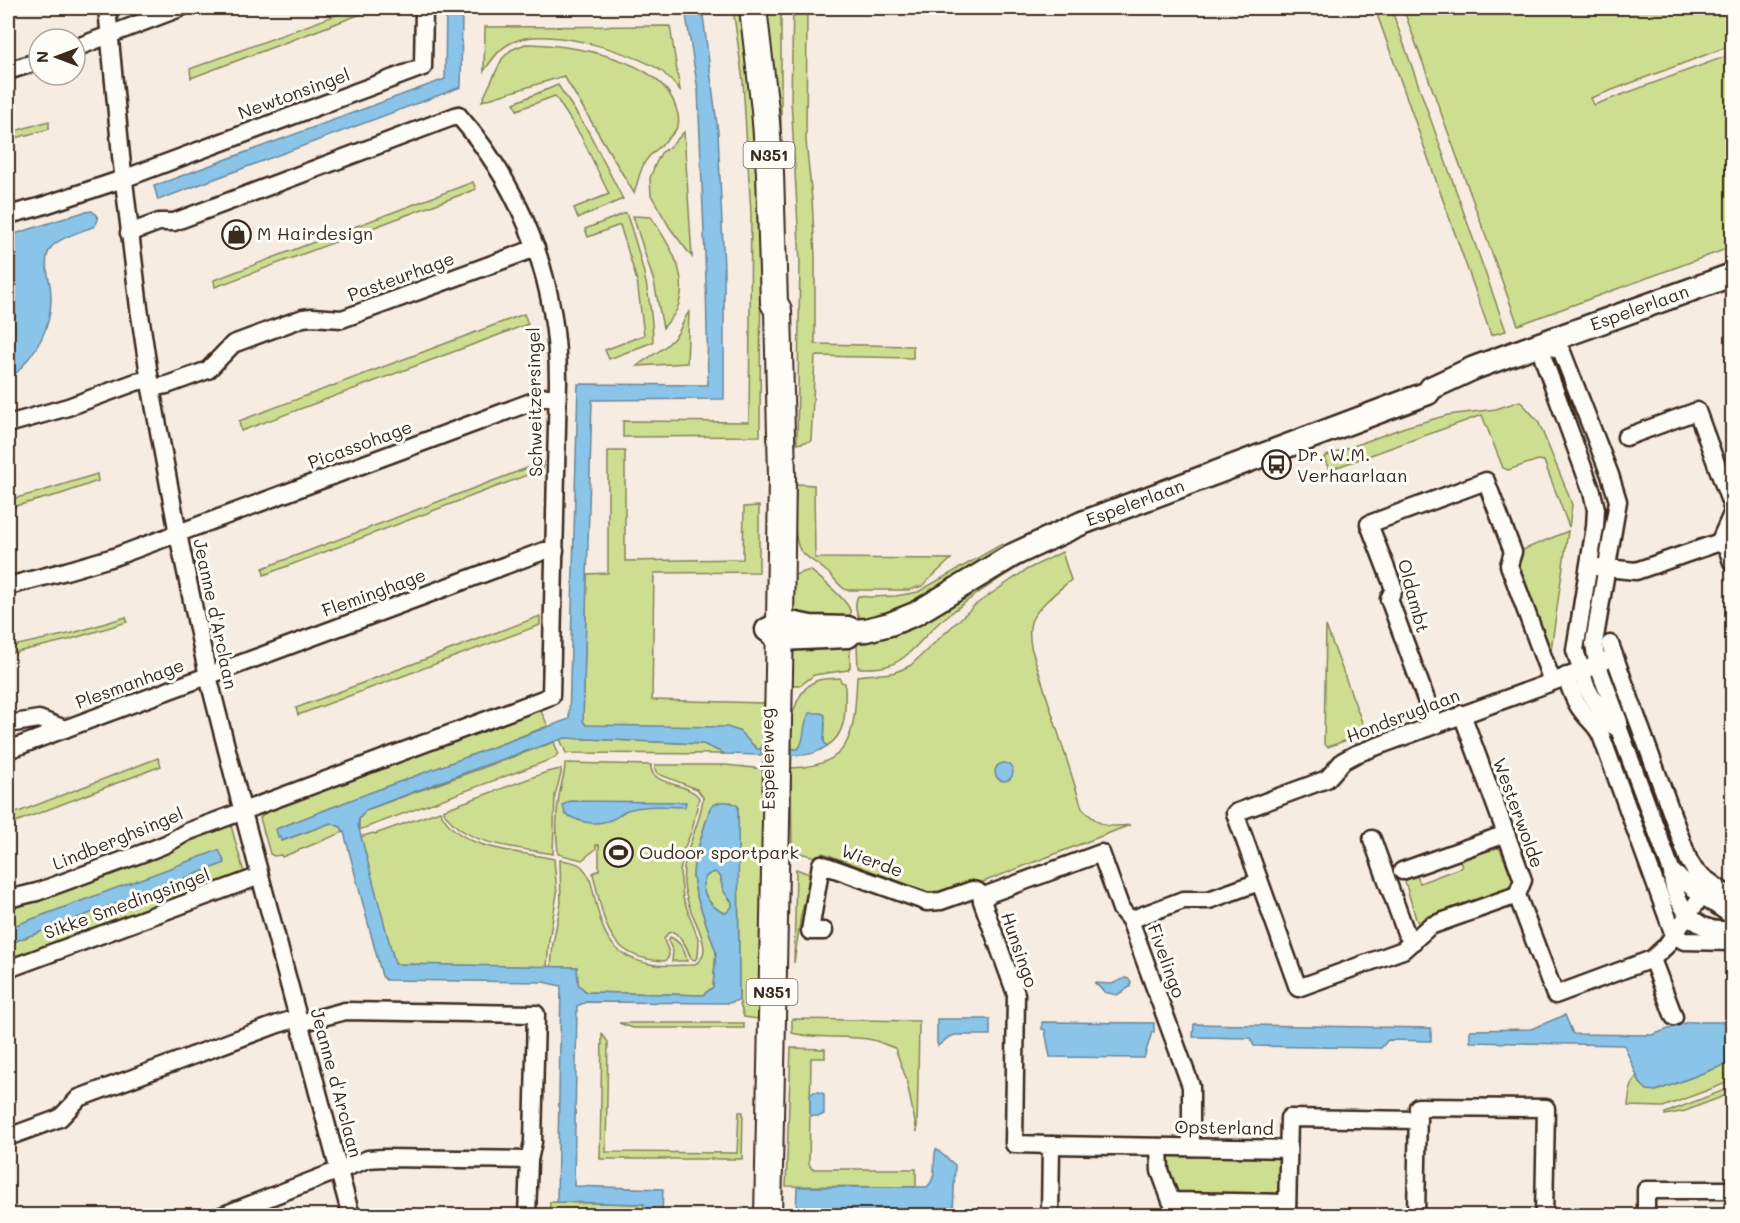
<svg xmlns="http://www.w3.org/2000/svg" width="1740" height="1223" font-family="Mali,sans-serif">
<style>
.green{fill:#cede91;stroke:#848458;stroke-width:1.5}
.water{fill:#8ac4e9;stroke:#6a8698;stroke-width:1.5;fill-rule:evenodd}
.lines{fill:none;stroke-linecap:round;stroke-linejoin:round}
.minor-casing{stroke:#3b2a1e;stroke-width:21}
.secondary-casing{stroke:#3b2a1e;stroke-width:27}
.primary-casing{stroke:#3b2a1e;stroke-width:30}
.minor{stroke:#fdfcf7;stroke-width:16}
.secondary{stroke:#fdfcf7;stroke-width:22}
.primary{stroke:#fdfcf7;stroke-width:26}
.labels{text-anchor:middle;stroke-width:6;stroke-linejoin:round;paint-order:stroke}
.shield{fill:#fdfcf7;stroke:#75695f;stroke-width:1.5}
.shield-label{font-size:16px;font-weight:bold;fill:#3b2a1e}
.street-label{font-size:18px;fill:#3b2a1e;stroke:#fdfcf7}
.poi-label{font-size:18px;fill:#3b2a1e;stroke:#fdfcf7;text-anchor:start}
</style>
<rect width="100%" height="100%" fill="#f7ece2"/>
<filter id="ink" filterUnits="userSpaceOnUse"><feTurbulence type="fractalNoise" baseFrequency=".0167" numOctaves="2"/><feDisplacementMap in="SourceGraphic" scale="12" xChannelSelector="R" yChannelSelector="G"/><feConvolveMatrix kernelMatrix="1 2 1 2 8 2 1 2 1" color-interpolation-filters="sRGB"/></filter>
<g filter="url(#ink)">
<g class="green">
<path d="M355,8h22l-186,70 -1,-9z"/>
<path d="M733,8h12l16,193 -1,235 -137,1v-16l126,1 2,-208 -8,-133z"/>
<path d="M765,8h16v156l-3,-48z"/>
<path d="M793,8h14l-1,133 6,58 3,57v88l98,2v12l-98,-2 -4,85 -14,3 3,-182 -9,-163z"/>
<path d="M1378,8h13l115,323 -15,4 -113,-318z"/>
<path d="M1403,8h329v37l-141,53 3,7 138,-51v193l-214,78z"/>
<path d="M670,26l10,64c-7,-7 -13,-15 -20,-20 -30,-19 -114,-44 -147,-28 -14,6 -21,18 -29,29l1,-44z"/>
<path d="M525,44c44,0 137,14 151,64 2,6 4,11 2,17 -4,12 -23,24 -31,34 -7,8 -9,24 -13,34l-70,-117 -82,25 20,-42 9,-9z"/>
<path d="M558,85l30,46 35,68 -45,19 -4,-10 35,-14 -28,-58 -26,-40 -38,14 -3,-7z"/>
<path d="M49,121v8l-41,11v-7z"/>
<path d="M684,132l8,125 -22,-29 -19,-33 -1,-17 5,-13 6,-12 11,-8z"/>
<path d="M473,182l3,7 -261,98 -1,-7z"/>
<path d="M626,213c15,42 26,85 27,129l-44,17 -4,-9 39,-15 -7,-54 -17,-56 -32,12 -3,-8z"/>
<path d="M633,216l18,1c18,27 40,59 26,92 -3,7 -9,13 -14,19l-9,-46z"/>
<path d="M689,312l-2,51 -50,3c14,-11 31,-18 41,-33 4,-7 6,-15 11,-21z"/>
<path d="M524,314l4,10 -287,107 -2,-10z"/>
<path d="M1520,401l18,20 29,70 5,14 -3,22 -25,-66 -6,-1 -30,10 -5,-2 -21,-53 -153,55 -5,-13 81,-30 43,-12 48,-6z"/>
<path d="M608,451h17v110l118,-2 1,-52 15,-1v66l-105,1 -2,127 112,3v40h-2l-1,6h-4l-8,-8 -163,-16 -3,-4 4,-147 21,-1z"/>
<path d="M543,462v7l-279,106 -1,-7z"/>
<path d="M97,474l1,7 -37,13 -53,14v-8l31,-8z"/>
<path d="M796,484l18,1 1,73 136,1 -29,27 -13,4h-63c-8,-5 -12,-13 -20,-19 -8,-8 -19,-12 -26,-21 -8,-13 -4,-50 -4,-66z"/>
<path d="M1568,531l-18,126 -33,-97 1,-8z"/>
<path d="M1002,544l4,9 -78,49 -67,19c-5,-8 -7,-17 -3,-25l11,1 27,-1 22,-4z"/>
<path d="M1054,547c-40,21 -77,45 -112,73 -17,14 -32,38 -52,45 -11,4 -21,3 -32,3l-1,-24 6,-6z"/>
<path d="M1062,552l9,28c-12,10 -35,28 -40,42 -3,8 -1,17 0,25l51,161c18,18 23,20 48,17l-147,57 -24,2 -23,11 -113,-42 -8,4 -23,-6 -1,-83c65,-2 63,-39 66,-92 23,-4 31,2 54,-11l64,-60 51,-35z"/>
<path d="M810,570c10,8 36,28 40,40 1,4 0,9 0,14l-57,-10 -8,-36z"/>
<path d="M540,616v9l-242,90 -2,-7z"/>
<path d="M126,617l1,5 -59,18 -60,14v-7l65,-14z"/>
<path d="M1326,626l40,107 -38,14 -4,-3z"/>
<path d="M850,639v28l-2,3 -34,5 -13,10h-18l8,-32 6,-5z"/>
<path d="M840,678l1,4 4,1c0,22 4,50 -18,63l-3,-4 1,-18 -27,25h-6c0,-7 -2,-12 -1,-19 0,-17 8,-42 25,-49 7,-3 16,-2 24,-3z"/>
<path d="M540,709l8,17 -271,103 5,12 49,-18 10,4 3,5 -62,25 -1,-2 -7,1 -4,-2 -10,-36 4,-5 6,-3 -1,-3z"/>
<path d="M565,738l138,6 22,10 -159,-1 -6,-14z"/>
<path d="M554,742l4,11 -3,5 -196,72v-11l7,-9z"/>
<path d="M158,758l3,8 -153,59v-9z"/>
<path d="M565,763l86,2c-2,21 38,17 48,33l-7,32 -8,19 -4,23 3,26 16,43 -1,15 -3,4 -4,-1c-3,-10 -8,-21 -18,-27l-5,1 -4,6c1,8 10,15 1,22 -58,-2 -60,-38 -71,-83l-1,-5 6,-3v-25h-3v4l-14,11 -24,-6c-2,-19 -2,-40 1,-58 2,-13 6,-20 6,-33z"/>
<path d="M655,765h70l39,4v125l-6,125 -14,-2 -5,-17 -1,-194 -7,-4 -21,6 -16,54 -1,14 3,18 20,58 -3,35 -10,8 -117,-3 -8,-8 -1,-17 -26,1 2,-25 8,-40 -1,-43c7,1 15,1 21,6 8,7 10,16 12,25 9,38 13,64 57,73 14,3 28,1 42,1 24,-8 5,-39 -1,-54 -3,-8 -6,-17 -7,-27 -4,-30 17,-57 19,-87l-6,-8 -39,-15 -3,-4z"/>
<path d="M561,769v5l-6,21 -2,59c-35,-7 -92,-8 -110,-44l104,-38z"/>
<path d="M440,811c19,41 76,39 114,48l3,35 -8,46 -2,27 -152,-3 -35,-127 13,-4 2,1z"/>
<path d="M230,822l15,54 -237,88v-20l216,-81 -5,-12 -211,77v-24z"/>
<path d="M1496,847l4,2 13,32 -3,6 -27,15 -56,18 -8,4 -3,-5 -12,-41 12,-4 4,9 42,-16 -3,-9z"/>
<path d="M796,869l16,6 -11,40 -7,48z"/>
<path d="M715,872l6,5c0,11 3,16 11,25v5l-6,6c-18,-4 -35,-35 -11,-41z"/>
<path d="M670,937c10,4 15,14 17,24h-15l1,-10 -5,-10z"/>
<path d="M792,1019l127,2 -2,111 -11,-54 -11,-30c-7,-2 -15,-6 -22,-8 -27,-6 -55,0 -81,-7z"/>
<path d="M619,1023h125v5h-111z"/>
<path d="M602,1034l6,8 -2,110 131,1 2,-41h4l-1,47h-142z"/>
<path d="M791,1048l34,1v9h-14l-2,106 3,5h104v18l-130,-1z"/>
<path d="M1732,1062v19l-69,26 -35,-1c1,-12 2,-20 9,-31l3,8 16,8z"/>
<path d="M1732,1087v6l-47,18 -20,4v-2z"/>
<path d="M1169,1154h107l5,4 -2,39 -95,-1 -9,-4 -9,-21v-14z"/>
<path d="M550,1202l95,2 -1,11 -95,1z"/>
</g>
<g class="water">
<path d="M446,8h256l16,124 6,138v129l-132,1 -9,321 3,4 141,2 12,4 18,18h4v6l-36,-1 -22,-10 -138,-6 -85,29 -114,43 -7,9 -1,6 37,139 182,3 1,17 8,8 117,3 10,-8 3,-35 -20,-58 -3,-18 1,-14 16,-54c8,-8 19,-8 28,-2l1,194 -10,3 -143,-1 -9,4 -3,180 89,3 -1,26h-18v-11l-87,-2 4,-216 -18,-4 -157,-2 -4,-4 -38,-144 -3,-5 -10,-4 -50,18 -1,-4h-2l-2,-8 85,-33 208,-77 9,-335 130,1 -2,-105 -8,-190 -13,-81 -223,2 -1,76 -303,113 -4,-14 291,-107zM715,872l6,5c0,11 3,16 11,25v5l-6,6c-18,-3 -35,-36 -11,-41z"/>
<path d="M92,211l5,4 1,5 -3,6c-12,5 -38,12 -45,23 -7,11 -2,24 0,36 6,42 -15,69 -42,97v-146l76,-24z"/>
<path d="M810,713h11l4,2 -1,27 3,4c-11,8 -21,10 -35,9v-6h6c9,-10 3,-25 12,-36z"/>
<circle cx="1004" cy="772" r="9"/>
<path d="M570,801l116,1 -1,5c-20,0 -39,-3 -58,3 -4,2 -8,6 -12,8 -18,9 -34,5 -50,-4l-2,-9z"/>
<path d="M219,850l6,13 -217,81v-16z"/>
<path d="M1125,978l4,1 2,3 -1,5 -13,8 -13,-3 -9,-9 17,1z"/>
<path d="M1565,1015l8,19 79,1 36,-13h44v40l-76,29 -9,-1 -7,-7 -16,-38 -154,-3v-12l61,-1z"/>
<path d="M937,1019h53v16h-35l-6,2 -11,9 -1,-3z"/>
<path d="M1042,1022l112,1v9h-2l-8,26 -94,-1 -5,-27 -3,-1z"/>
<path d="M1194,1024l237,4v13l-43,-1 -7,8 -127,-2 -4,-8 -57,-1z"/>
<path d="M814,1092h5l5,2v20l-4,2h-8l-2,-2v-19z"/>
<path d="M936,1149l19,16 -2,50 -157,-1 1,-27h130c11,-10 5,-24 9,-38z"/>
</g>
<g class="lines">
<defs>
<g id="minor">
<path d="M107,8l14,148 18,152 12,80 27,146 30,142 31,121 112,419"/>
<path d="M75,48l105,-40"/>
<path d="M8,71l31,-10"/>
<path d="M8,215l31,-8 84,-28 300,-112 1,-59"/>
<path d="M151,388l16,-3 41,-15 25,-26 70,-26 9,-1 30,2 194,-71"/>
<path d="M8,424l60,-17 68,-25 14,-3"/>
<path d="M1626,437l71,-26 35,96"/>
<path d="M1719,543l13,-29"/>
<path d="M1597,567l39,4 81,-28c11,1 12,11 15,19"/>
<path d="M8,586l58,-15 48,-14 425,-158 8,-2h10"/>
<path d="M1610,644l79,217 7,11 36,26"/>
<path d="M1566,676c4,12 8,25 16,35 7,10 16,15 20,27l72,197 10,6 48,1"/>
<path d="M1462,714l61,166 -6,15 38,100 97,-36 14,-13 36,-51"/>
<path d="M8,724l31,-5 26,10"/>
<path d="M1435,724l-46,-125 5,-10 -25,-65 101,-37 16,-6 27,71 -4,13 43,116"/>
<path d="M1619,729l-7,-4 -19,-26 -7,-13 -11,-36 20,-123 1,-18 -4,-17 -49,-134 3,-16 16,10 48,123 8,26 -24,142 3,20 22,59v7l53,143c0,22 14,49 37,56 7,3 16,2 23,2"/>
<path d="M8,750l525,-195 11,-4h11"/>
<path d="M1372,839l34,94 8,8"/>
<path d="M1402,871l104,-37"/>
<path d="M1672,872l30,23 30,21"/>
<path d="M1517,895l-87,31 -27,24 -105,38 -63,-175 92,-34 16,-18 13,-7 226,-83 32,-14"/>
<path d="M8,899l29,-7 114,-42 15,-6 21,-12 364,-136 7,-315c0,-98 -35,-192 -100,-266l-284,107h-15l-30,11"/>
<path d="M1130,920l53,-20h26l50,-18"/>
<path d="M824,931h-14l11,-67 106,38 14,-1 31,-11 5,1 8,7"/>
<path d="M1652,959l22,58"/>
<path d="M8,969l252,-93"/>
<path d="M300,1023l45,-12 191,3 -3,128 -4,18"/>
<path d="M8,1137l52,-19 19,-20 199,-74 20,-6"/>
<path d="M1051,1145l237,4"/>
<path d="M1159,1147l1,24 11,30 116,2"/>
<path d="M221,1216l147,-57 15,-1 146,2 -2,56"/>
<path d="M1050,1216l1,-71 -37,-1 2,-150 -34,-93 7,-7 112,-41 20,56 9,11 61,166v61"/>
<path d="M1287,1216l2,-98 129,2"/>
<path d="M1416,1216l2,-109 128,1 -2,108"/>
<path d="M1646,1216v-26h86"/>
</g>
<g id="secondary">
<path id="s1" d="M853,631l-5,-3 -38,-1 -19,-4h-11l-13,7 13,9 68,-3 5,-5 13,-1 24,-6 25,-10 98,-59 69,-32 346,-130 3,-5 43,-20 38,-14 220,-79"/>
</g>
<path id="primary" d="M753,8l12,102 5,63 4,130 4,7 4,166 -2,147 -12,593"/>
</defs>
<use href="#minor" class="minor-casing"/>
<use href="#secondary" class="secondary-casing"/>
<use href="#primary" class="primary-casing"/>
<use href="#minor" class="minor"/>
<use href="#secondary" class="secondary"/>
<use href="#primary" class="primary"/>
</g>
</g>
<defs>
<symbol id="shop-ring" viewBox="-11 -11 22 22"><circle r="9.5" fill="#fdfcf7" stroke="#3b2a1e" stroke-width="1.5"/><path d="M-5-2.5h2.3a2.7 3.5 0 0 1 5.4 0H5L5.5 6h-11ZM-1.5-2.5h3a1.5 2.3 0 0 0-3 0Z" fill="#3b2a1e"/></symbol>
<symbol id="bus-ring" viewBox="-11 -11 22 22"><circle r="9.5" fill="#fdfcf7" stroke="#3b2a1e" stroke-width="1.5"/><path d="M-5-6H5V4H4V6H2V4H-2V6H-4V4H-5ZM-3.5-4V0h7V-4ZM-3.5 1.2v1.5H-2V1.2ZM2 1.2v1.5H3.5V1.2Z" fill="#3b2a1e"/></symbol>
<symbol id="stadium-ring" viewBox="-11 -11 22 22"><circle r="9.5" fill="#fdfcf7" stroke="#3b2a1e" stroke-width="1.5"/><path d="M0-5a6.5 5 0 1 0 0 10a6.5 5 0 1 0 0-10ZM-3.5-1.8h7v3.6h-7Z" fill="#3b2a1e"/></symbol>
</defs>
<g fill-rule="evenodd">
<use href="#shop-ring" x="220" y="218" width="33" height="33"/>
<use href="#bus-ring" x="1260" y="448" width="33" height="33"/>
<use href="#stadium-ring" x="602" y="836" width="33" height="33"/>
</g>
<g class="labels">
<g class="shield">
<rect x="743.5" y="142" width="51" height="26" rx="4.5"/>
<rect x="746.5" y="979" width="51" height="26" rx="4.5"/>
</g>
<g class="shield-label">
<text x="769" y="161">N351</text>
<text x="772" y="998">N351</text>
</g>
<g class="street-label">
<text transform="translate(294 94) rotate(-20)" y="6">Newtonsingel</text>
<text transform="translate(401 277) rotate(-20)" y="6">Pasteurhage</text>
<text dy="6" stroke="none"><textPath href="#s1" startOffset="1034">Espelerlaan</textPath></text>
<text transform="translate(535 402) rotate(-91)" y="6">Schweitzersingel</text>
<text transform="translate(360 445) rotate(-20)" y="6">Picassohage</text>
<text dy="6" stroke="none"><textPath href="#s1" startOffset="492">Espelerlaan</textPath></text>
<text transform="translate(374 593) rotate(-20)" y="6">Fleminghage</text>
<text transform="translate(1413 596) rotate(75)" y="6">Oldambt</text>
<text transform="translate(215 614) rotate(78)" y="6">Jeanne d'Arclaan</text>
<text transform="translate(130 684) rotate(-20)" y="6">Plesmanhage</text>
<text transform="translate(1403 716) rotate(-21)" y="6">Hondsruglaan</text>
<text transform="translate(768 759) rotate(-91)" y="6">Espelerweg</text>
<text transform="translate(1518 813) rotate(70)" y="6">Westerwolde</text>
<text transform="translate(118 839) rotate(-22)" y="6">Lindberghsingel</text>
<text transform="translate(872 861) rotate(20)" y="6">Wierde</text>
<text transform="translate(127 904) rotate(-20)" y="6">Sikke Smedingsingel</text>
<text transform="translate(1019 950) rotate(71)" y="6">Hunsingo</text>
<text transform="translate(1166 961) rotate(70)" y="6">Fivelingo</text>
<text transform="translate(336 1083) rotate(75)" y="6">Jeanne d'Arclaan</text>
<text transform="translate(1224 1128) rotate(1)" y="6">Opsterland</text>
</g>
<g class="poi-label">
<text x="257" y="240">M Hairdesign</text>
<text x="1297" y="461">Dr. W.M.<tspan x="1297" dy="21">Verhaarlaan</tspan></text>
<text x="639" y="859">Oudoor sportpark</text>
</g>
</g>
<rect width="1740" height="1223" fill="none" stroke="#fdfcf7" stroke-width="30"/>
<rect x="15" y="15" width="1710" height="1193" fill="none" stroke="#3b2a1e" stroke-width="2" filter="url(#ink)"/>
<g transform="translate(57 57) rotate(270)"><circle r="28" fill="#fdfcf7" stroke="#afa8a0" stroke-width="1.5"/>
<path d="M0-4.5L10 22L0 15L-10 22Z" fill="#3b2a1e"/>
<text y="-9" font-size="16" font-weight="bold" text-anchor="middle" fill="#3b2a1e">N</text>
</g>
</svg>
